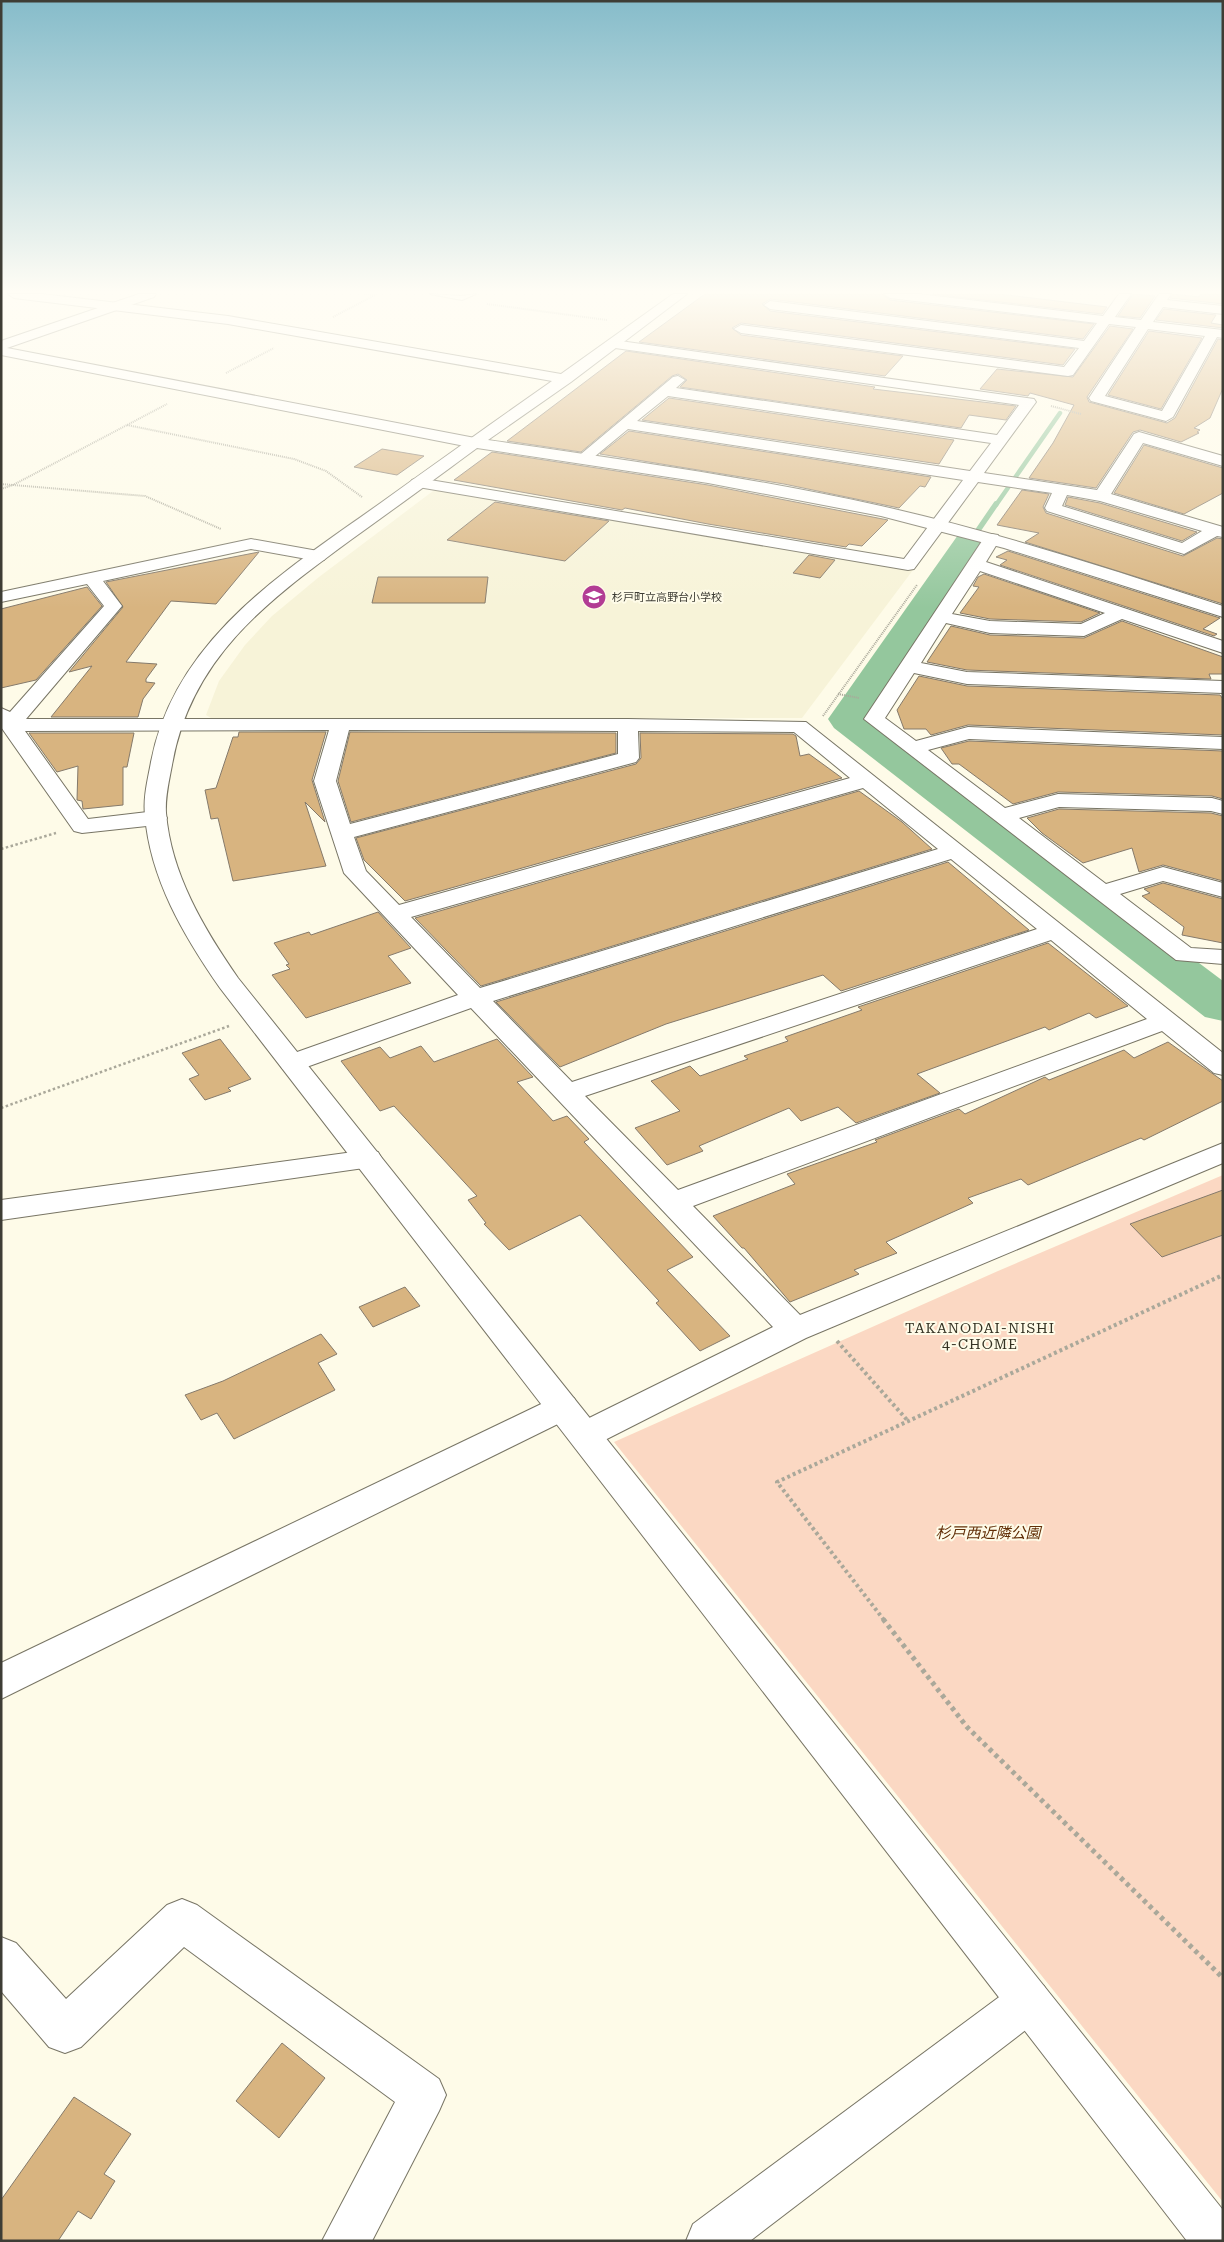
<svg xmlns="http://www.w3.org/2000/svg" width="1224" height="2242" font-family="'Roboto Serif','Noto Sans JP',serif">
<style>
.built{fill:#f7f3d8}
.green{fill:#fbd8c3}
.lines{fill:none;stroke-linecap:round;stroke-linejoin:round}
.stream-far1{stroke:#94c79d;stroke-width:4.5}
.stream{stroke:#94c79d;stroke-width:5.5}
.river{fill:#94c79d;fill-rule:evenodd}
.building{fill:#d8b480;stroke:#857a6b}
.lane-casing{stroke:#787565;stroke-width:2}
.street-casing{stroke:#787565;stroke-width:2}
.secondary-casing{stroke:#787565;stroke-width:2}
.path-far3{stroke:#aaa89a;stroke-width:2;stroke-dasharray:1 1;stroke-linecap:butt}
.path-far2{stroke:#aaa89a;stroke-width:2.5;stroke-dasharray:2.5 2.5;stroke-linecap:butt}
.path-far1{stroke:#aaa89a;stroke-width:4;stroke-dasharray:3 3;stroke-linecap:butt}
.path{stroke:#aaa89a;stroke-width:5;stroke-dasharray:4 4;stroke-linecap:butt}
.lane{fill:#fff;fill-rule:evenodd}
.street{fill:#fff;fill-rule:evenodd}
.secondary{fill:#fff;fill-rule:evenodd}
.labels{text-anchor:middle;stroke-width:4;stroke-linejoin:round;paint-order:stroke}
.far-poi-label{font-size:11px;fill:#3e3d35;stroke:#fefbe8;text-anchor:start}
.neighbourhood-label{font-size:14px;letter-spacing:1px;fill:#353324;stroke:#fefbe8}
.near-park-label{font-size:15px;font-style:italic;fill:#622f07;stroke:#fefbe8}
</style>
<rect width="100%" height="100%" fill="#fefbe8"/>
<path class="built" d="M442,490l471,80 -111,148h-591l-5,-3 13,-34 26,-36 27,-29 47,-39 114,-86z"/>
<path class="green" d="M1223,1175v1027l-609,-760 384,-171z"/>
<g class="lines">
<path class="stream-far1" d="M996,505l64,-92"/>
<path class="stream" d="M970,542l26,-38"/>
<path class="river" d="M970,532l12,3 5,7 -117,174 353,265v40l-18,-4 -371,-289 -6,-9 130,-184z"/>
</g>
<g class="building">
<path d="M705,294h177l8,6 204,24 -11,15 -313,-40 -8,5 8,7 305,38 -12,16 -322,-42 -9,5 9,7 162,21 -18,20 -246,-34z"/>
<path d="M932,294h67l108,13 -5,7z"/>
<path d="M1133,294l22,2 -15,22 -22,-2z"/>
<path d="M1173,294l26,3 2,-3h22v10l-53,-6z"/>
<path d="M1164,309l52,6 -5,8 12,2v3l-67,-8z"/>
<path d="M1110,326l23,3 -46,68 2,5 78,21 8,-5 43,-79 5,1v48l-13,30 -16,10 6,2 -3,2 2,1 -18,9 -41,-12 -7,2 -37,56 -67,-10 24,-35 21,-38 -44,-12 -2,3 -48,-7 17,-20 76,8z"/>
<path d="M1149,331l53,7 -41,71 -53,-14z"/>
<path d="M626,351l249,36 -2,2 143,17 -10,14 -37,-5 -8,13 -281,-41 7,-7 -9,-6 -6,2 -91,76 -74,-11z"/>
<path d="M669,398l285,42 -15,24 -297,-44z"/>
<path d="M629,431l302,46 -6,10 -5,-1 -21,22 -115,-24 -184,-30z"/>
<path d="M1144,445l79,23v25l-39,21 -70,-21z"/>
<path d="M382,449l42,7 -27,19 -43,-8z"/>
<path d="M492,452l216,33 180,35 -26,26 -13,-2 -3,3 -138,-23 -83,-16 -3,2 -168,-30z"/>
<path d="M1022,490l27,4 -6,13 3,6 137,43 34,-18 6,1v65l-198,-62 14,-9 -42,-8z"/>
<path d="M1068,497l32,6 97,29 -15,9 -117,-36z"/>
<path d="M495,502l114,19 -44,40 -118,-21z"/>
<path d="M1008,551l212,67 -17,11 14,5 -3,2 -214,-71 7,-5 -11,-3z"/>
<path d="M259,552l-43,52 -45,-3 -45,61 31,2 -11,15v3l9,1 -12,16 -5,18h-87l41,-51 -23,6 54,-65 -17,-25z"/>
<path d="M809,555l26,5 -15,18 -27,-5z"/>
<path d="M984,574l116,39 -19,9 -91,-3 -30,-6 19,-26 -6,-1 5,-9z"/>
<path d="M378,577h110l-3,26h-113z"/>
<path d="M87,587l15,19 -66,74 -35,8v-79z"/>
<path d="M1122,621l101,36v17h-14l2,5 -244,-9 -40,-8 24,-36 39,9 94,3z"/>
<path d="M919,676l48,10 253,9 3,4v36l-255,-10 -37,10 -5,-6h-22l-7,-19z"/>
<path d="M239,732h87l-14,48 13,42 -20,-20 21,64 -93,15 -15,-63 -7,1 -6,-29 11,-2 17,-51h5z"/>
<path d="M350,732l266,1v20l-265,69 -13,-41z"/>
<path d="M29,733h105l-7,34h-4v38l-40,4 -1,-8 -5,-1 1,-34 -21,6z"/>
<path d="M640,733l153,1 3,2 4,20 9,-2 33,24 -437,123 -41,-41 -8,-22 280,-74 5,-6z"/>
<path d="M969,741l254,10v48l-11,-3 -154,-4 -45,12 -54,-40h-7l-11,-16z"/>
<path d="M859,791l43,31 30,27 -451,137 -66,-68z"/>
<path d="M1059,809l152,4 12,3v65l-60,-16 -24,7 -7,-24 -49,15 -41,-30 -15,-15z"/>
<path d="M948,862l81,68 -188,61 -18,-16 -157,49 -106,43 -64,-65z"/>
<path d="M1163,883l60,16v44l-41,-8 2,-8 -42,-31 8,-3 -6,-4z"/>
<path d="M378,912l33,36 -23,8 23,27 -105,35 -34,-43 18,-6 -4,-4 3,-1 -15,-21 35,-11 2,3z"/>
<path d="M1048,943l80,63 -32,12 -7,-5 -40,17 -4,-3 -128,47 23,19 -84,30 -18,-16 -37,14 -12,-13 -90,38 4,5 -36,14 -32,-37 45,-17 -29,-30 39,-15 10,10 48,-17 -4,-3 44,-15 -3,-4 77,-27 -4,-3z"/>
<path d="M220,1039l31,40 -23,9 3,3 -26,9 -16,-21 10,-4 -17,-22z"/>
<path d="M497,1039l36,38 -16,5 36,39 14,-5 22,23 -5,3 109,115 -26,13 63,66 -30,15 -44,-48 3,-2 -79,-86 -71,35 -25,-26 2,-1 -18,-23 9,-4 -83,-90 -14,5 -39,-50 39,-14 10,11 31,-12 13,16z"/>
<path d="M1168,1042l55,39v20l-79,39 -3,-2 -113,47 -7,-6 -53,19 5,5 -87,39 11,11 -43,17 5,4 -69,28 -46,-54h-2l-29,-32 82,-32 -8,-10 90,-32 -2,-2 84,-31 6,5 80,-37 4,3 75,-30 10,8z"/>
<path d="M1223,1190v45l-61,22 -32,-33z"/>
<path d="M405,1287l15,19 -47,21 -14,-20z"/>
<path d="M321,1334l16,20 -19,9 17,27 -101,49 -17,-26 -16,7 -16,-25 38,-14z"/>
<path d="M282,2043l43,35 -46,60 -43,-37z"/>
<path d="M74,2097l57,37 -27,40 11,7 -24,38 -13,-8 -20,30h-57v-41z"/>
</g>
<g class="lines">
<defs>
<path id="lane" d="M430,294l31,2 15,-2 -14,6z"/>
<g id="street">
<path d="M139,294h17l-2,3 -147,51 468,90 8,5 -8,5 -474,-93v-14z"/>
<path d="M884,294h35l184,22 16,-22h12l-16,23 26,3 18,-26h12l-4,6 56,6v8l-60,-7 -10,15 70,8v8l-6,-1 -44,80 -7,4 -75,-20 -2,-3 47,-71 -27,-3 -36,51 -5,1 -327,-43 -7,-4 7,-4 323,42 15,-19 -309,-39 -6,-4 6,-4 314,40 13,-18 -207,-25zM1148,329l57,7 -43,75 -57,-15z"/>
<path d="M613,340l421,59 2,3 -52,71 113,17 37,-56 5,-2 84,24v10l-80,-23 -32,51 112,33v10l-6,-1 -33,18 -137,-43 -2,-3 7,-15 -74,-11 -64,87 -6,1 -496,-84 -2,-3 2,-3 6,-2 486,81 59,-79 -335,-51 -40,33h-10l-3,-3 98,-82 5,-1 7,4 -9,8 321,47 22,-30 -411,-58 -2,-3 2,-3zM668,396l323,47 -21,28 -333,-50zM1067,495l33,6 102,30 -20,12 -120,-37z"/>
<path d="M992,534l6,1 2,4 -14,23 237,79v12l-101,-34 -38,17 -94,-3 -44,-10 -25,40 46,9 256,9v12l-256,-9 -53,-11 -29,45 31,23 52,-14 255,10v12l-254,-10 -41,11 77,58 53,-14 154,4 11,3v13l-12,-3 -152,-4 -40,11 87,66 57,-17 60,16v14l-60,-16 -43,13 71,54 32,2v14l-47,-4 -312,-241 122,-184zM980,571l125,42 -24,11 -91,-3 -38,-7z"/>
<path d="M251,539l67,12 6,1 3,4 -3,4 -6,1 -67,-12 -148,32 19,25 -96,113h602l178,3 417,331v22l-9,-2 -52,-42 -469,175 107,109 423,-172v20l-417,175 -209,106 -12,4 -12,-4 -5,-9 5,-9 200,-99 -302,-319 -170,61 -9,2 -9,-2 -4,-6 4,-6 175,-62 -114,-122 -30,-92 15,-51 -304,1 63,88 68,-8 8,2 3,5 -3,5 -8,2 -74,8 -8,-2 -73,-104v-19l9,4 94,-106 -17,-22 -86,18v-10zM349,730l269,1v23l-268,70 -14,-43zM638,731l156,1 56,46 -451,127 -33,-34 -12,-34 282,-75 3,-4zM863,788l75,61 -458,139 -69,-71zM951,859l86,70 -465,153 -79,-81zM1051,940l96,79 -469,171 -93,-94z"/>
<path d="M368,1150l10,2 4,7 -4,7 -377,54v-20z"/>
<path d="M562,1394l12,4 4,9 -4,9 -573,283v-36z"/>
<path d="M182,1899l15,6 242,174 7,16 -7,16 -67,130h-50l73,-139 -211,-155 -103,100 -16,6 -16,-6 -48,-56v-54l15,6 50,56 101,-94z"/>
<path d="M1029,1979l15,7 7,15 -7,15 -294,225h-64l7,-17 321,-238z"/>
</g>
<path id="secondary" d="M8,294h34l186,22 333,58 112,-80h14l-116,88 -83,58c131,19 263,37 393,66 116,26 229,63 342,100v11l-219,-69 -123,-32 -173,-33 -231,-35c-41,30 -83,61 -125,91 -83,61 -161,117 -180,226 -3,16 -7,32 -6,48 5,61 38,116 72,165l985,1232v31h-36l-967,-1253c-36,-52 -70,-109 -75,-173 -2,-18 3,-36 6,-53 24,-125 136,-192 231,-260 57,-41 113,-81 170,-121l-324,-57 -214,-26z"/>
</defs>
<use href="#lane" class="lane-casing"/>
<use href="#street" class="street-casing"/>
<use href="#secondary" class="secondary-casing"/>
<g class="path-far3">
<path d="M364,294l9,1"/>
<path d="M487,304l120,16"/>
<path d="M333,317l44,-23"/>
<path d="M226,373l48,-25"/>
<path d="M1051,406l30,8"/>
<path d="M127,425l167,34 32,12 36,26"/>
<path d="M1,484l144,12 76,33"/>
<path d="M1,489l12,-4 154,-81"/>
<path d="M838,694l21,4"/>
<path d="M823,716l94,-131"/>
</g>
<g class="path-far2">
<path d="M1,849l55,-16"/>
<path d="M1,1108l228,-82"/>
</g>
<g class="path-far1">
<path d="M837,1341l71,80"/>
<path d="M884,1620l-107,-138 446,-207"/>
</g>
<path class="path" d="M883,1619l84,108 256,251"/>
<use href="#lane" class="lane"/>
<use href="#street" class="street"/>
<use href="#secondary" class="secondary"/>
</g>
<linearGradient id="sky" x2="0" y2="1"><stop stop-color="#86bcca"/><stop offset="0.48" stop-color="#fffdf5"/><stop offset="1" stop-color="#fffdf5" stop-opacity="0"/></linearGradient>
<rect width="1224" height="608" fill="url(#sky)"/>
<defs>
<symbol id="school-disc" viewBox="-11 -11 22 22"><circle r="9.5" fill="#b23c94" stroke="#fefbe8"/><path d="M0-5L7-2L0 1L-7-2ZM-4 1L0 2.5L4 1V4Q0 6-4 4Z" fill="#fff"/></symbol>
</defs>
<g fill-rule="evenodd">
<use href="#school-disc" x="580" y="583" width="28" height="28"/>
</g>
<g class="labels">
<g class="far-poi-label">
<text x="612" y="601">杉戸町立高野台小学校</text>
</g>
<g class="neighbourhood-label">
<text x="980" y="1333">TAKANODAI-NISHI<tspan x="980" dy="16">4-CHOME</tspan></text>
</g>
<g class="near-park-label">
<text x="988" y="1538">杉戸西近隣公園</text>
</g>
</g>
<rect width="1224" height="2242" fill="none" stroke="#3e3d35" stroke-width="5"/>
</svg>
